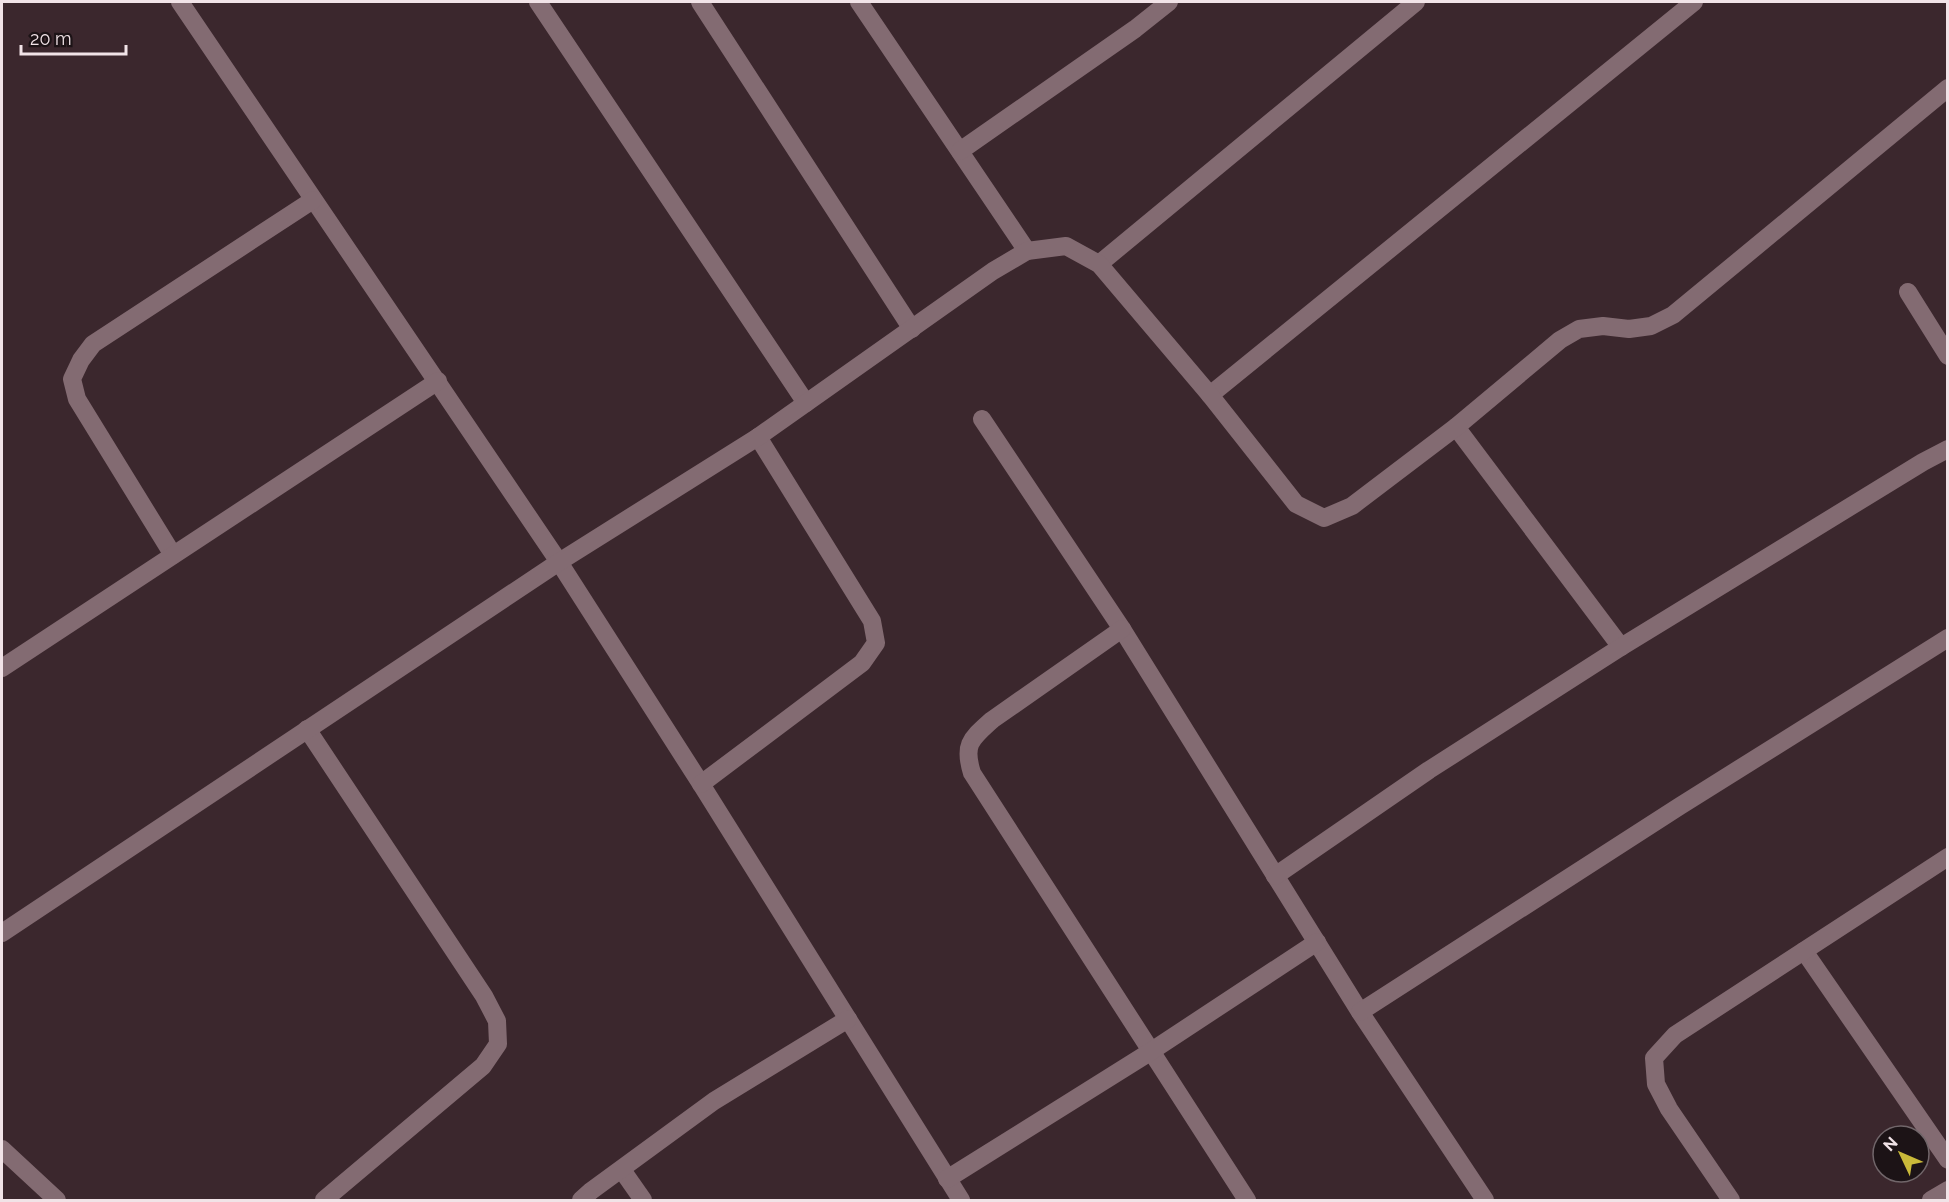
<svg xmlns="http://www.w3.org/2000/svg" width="1949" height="1202" font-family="Raleway,sans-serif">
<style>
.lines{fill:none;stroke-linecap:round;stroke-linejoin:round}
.minor{stroke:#836b72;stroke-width:18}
</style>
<rect width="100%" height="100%" fill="#3b272d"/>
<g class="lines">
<g class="minor">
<path d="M180,2l379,560 142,222 260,416"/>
<path d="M538,2l268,401"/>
<path d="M700,2l212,327"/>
<path d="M859,2l168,249"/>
<path d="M960,151l175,-122 34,-27"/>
<path d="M1099,264l317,-262"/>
<path d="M1908,292l40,64"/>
<path d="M1210,395l484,-393"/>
<path d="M982,419l140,210 238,383 125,188"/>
<path d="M1456,427l165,220"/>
<path d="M173,555l-96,-156 -5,-20 9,-19 12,-16 220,-144"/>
<path d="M1122,629l-130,91c-21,19 -29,24 -20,53l275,427"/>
<path d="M2,668l436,-287"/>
<path d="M307,729l177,267 13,25 1,23 -15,22 -159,134"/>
<path d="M701,784l161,-121 14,-20 -4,-22 -114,-184"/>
<path d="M1275,876l154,-106 192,-123 302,-185 25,-13"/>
<path d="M2,933l557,-371 199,-125 235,-166 34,-20 39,-5 33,18 111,131 86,109 28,14 28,-12 104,-79 104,-87 19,-11 24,-3 26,3 22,-3 22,-11 275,-227"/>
<path d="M1804,951l144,209"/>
<path d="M1360,1012l320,-206 268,-168"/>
<path d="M2,1149l55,51"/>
<path d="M622,1170l21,30"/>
<path d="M947,1179l203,-127 167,-110"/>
<path d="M581,1200l10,-9 123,-90 134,-82"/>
<path d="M1731,1200l-62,-91 -13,-25 -2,-26 21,-23 273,-178"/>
<path d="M1931,1200l17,-10"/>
</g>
</g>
<rect width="1949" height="1202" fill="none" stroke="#f1e3e7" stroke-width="6"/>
<g transform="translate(1901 1154) rotate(314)"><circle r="28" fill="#1c1316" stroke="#71666a" stroke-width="1.5"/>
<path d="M0-4.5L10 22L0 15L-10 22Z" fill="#caba3a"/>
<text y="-9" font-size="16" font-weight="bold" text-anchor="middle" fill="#f1e3e7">N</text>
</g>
<path d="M21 45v9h105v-9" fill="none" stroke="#f1e3e7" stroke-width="3"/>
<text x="30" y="45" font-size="18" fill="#f1e3e7" stroke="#1c1316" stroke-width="4.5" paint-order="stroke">20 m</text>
</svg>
